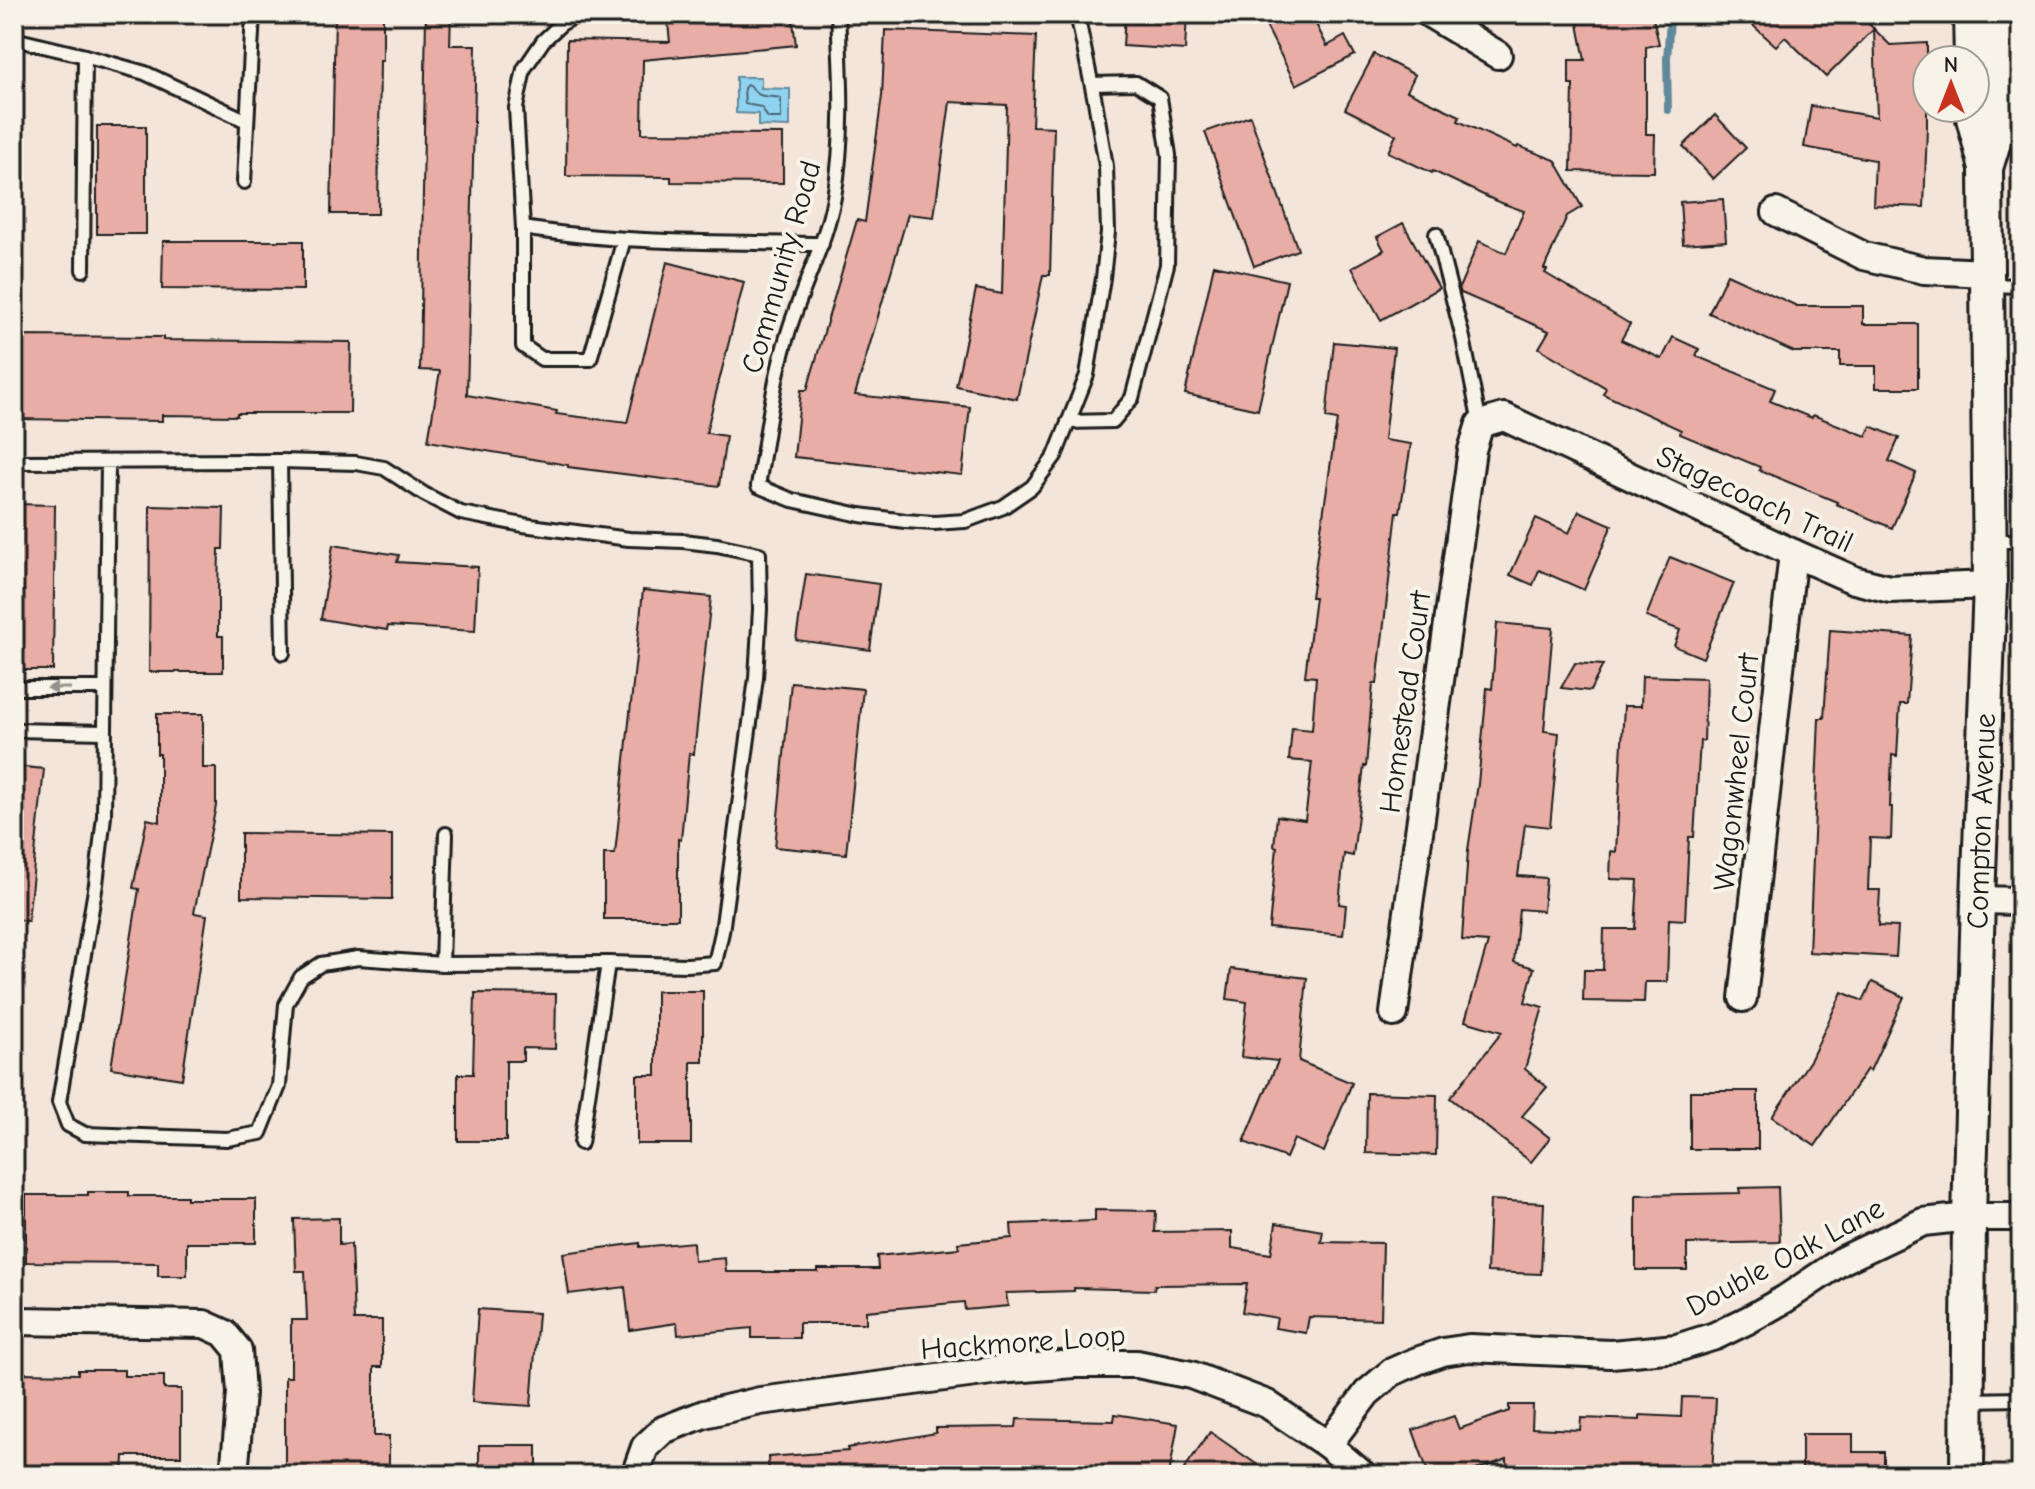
<svg xmlns="http://www.w3.org/2000/svg" width="2035" height="1489" font-family="'Comic Neue',sans-serif">
<style>
.water{fill:#8fd3f0;stroke:#618a9b;stroke-width:2}
.lines{fill:none;stroke-linecap:round;stroke-linejoin:round}
.shore{stroke:#4a6571;stroke-width:2}
.stream{stroke:#618a9b;stroke-width:8}
.building{fill:#e8ada5;stroke:#1c1c1c;stroke-width:2}
.service-casing{stroke:#1c1c1c;stroke-width:18}
.minor-casing{stroke:#1c1c1c;stroke-width:32}
.tertiary-casing{stroke:#1c1c1c;stroke-width:38}
.service{stroke:#f7f3e8;stroke-width:12}
.minor{stroke:#f7f3e8;stroke-width:26}
.tertiary{stroke:#f7f3e8;stroke-width:32}
.oneway{fill:#94928c}
.labels{text-anchor:middle;stroke-width:8;stroke-linejoin:round;paint-order:stroke}
.street-label{font-size:30px;fill:#1c1c1c;stroke:#f7f3e8}
</style>
<rect width="100%" height="100%" fill="#f4e5db"/>
<filter id="ink" filterUnits="userSpaceOnUse"><feTurbulence type="fractalNoise" baseFrequency=".0125" numOctaves="2"/><feDisplacementMap in="SourceGraphic" scale="16" xChannelSelector="R" yChannelSelector="G"/><feConvolveMatrix kernelMatrix="1 2 1 2 8 2 1 2 1" color-interpolation-filters="sRGB"/></filter>
<g filter="url(#ink)">
<path class="water" d="M736,77h25v11l29,1v38l-32,-1v-12l-22,-1z"/>
<g class="lines">
<path class="shore" d="M747,85l4,1c7,14 17,9 30,12v20h-13l-7,-11 -16,-3 -1,-16z"/>
<path class="stream" d="M1667,14l3,6 -3,39 1,51"/>
</g>
<g class="building">
<path d="M335,14h48v47h-3l-2,153h-47z"/>
<path d="M426,14h25l-1,31h26l-9,350 90,16 -1,3 71,9 40,-161 77,20 -38,151 20,3 -7,50 -151,-19v-2l-140,-24 12,-70 -20,-1z"/>
<path d="M667,14h125l4,31 -153,15 -1,73 141,1v49l-112,-1v-5l-105,-1 1,-136 103,2z"/>
<path d="M1125,14h62l-2,36 -62,-4z"/>
<path d="M1260,14h51l16,32 18,-10 10,19 -59,30z"/>
<path d="M1576,14h76l7,30 -13,3v87h9l-1,38 -83,-1 2,-86h-4v-25h16z"/>
<path d="M1740,14h119l31,31 37,-2v85l-3,79 -51,-2 2,-45 -71,-13 7,-41 66,11 -3,-88 -48,48 -41,-40 -9,9z"/>
<path d="M885,30l151,6 -4,90 22,1 -4,148h-7l-26,124 -61,-13 20,-97 26,5 5,-189 -57,-3 -16,115 -26,-3 -53,181 115,12 -8,68 -168,-18 7,-67h6l50,-170 8,2 17,-126z"/>
<path d="M1374,54l41,21 -8,16 53,25 -2,5 59,27 1,-2 37,14 27,47 -15,9 -23,53 3,1 -2,3 85,51 -9,16 41,19 11,-22 26,12 -3,7 79,33 -5,12 42,17 1,-3 53,21 5,-10 28,12 -10,23 27,12 -24,55 -56,-24 1,-2 -78,-32 1,-3 -80,-33 1,-4 -78,-36 3,-6 -67,-40 10,-17 -88,-38 -2,-5 20,-47 27,12 18,-42 -28,-10 -63,-30 -1,2 -44,-21 8,-17 -51,-26z"/>
<path d="M1715,115l31,33 -33,31 -30,-33z"/>
<path d="M1250,116l48,134 -44,16 -49,-134z"/>
<rect x="97" y="126" width="49" height="108"/>
<path d="M1723,199l3,42 -43,3 -3,-42z"/>
<path d="M1403,223l36,65 -58,32 -29,-52 32,-18 -7,-13z"/>
<path d="M163,241h140v49l-141,-1z"/>
<path d="M1214,265l73,16 -29,129 -73,-16z"/>
<path d="M1727,274l70,32h66v18h55v64h-42v-22h-36v-14h-46l-85,-39z"/>
<path d="M14,336l149,1v3l188,2 -1,71h-113v3l-75,-1v6l-148,-2z"/>
<path d="M1334,342l60,6 -10,92 27,4 -11,68h-3l-20,172h-4l-7,83 -2,-1 -11,90 -9,-2 -5,50 7,1 -3,30 -74,-7 8,-81 -3,-1 3,-30 28,4 7,-58 -23,-2 3,-32 20,2 4,-53 -11,-1 10,-79h-4l26,-177 -11,-2z"/>
<path d="M14,504l41,1 -2,165h-39z"/>
<path d="M150,506l74,2 -1,41h-4l-1,44v43h5v36h-74z"/>
<path d="M1579,511l33,14 -28,65 -45,-20 -6,15 -23,-10 26,-57 33,15z"/>
<path d="M333,545l66,10 -2,7 81,5 -3,64 -87,-5 -1,4 -66,-11z"/>
<path d="M1670,557l64,26 -31,75 -29,-12 6,-16 -34,-13z"/>
<path d="M806,574l73,10 -9,66 -74,-10z"/>
<path d="M643,590l68,7 -17,157 -5,-1 -8,87 -3,-1v80h-74v-65h11z"/>
<path d="M1497,623l56,5 -9,103 15,2 -9,94 -25,-3 -7,52 28,2 -3,33 -24,-2 -5,53 20,6 -9,34 18,5 -18,62 22,18 -25,29 28,22 -19,24 -81,-64 52,-66 -37,-11 23,-79 -26,-2 6,-90 10,-66 9,-96 5,1z"/>
<path d="M1830,630l82,6 -5,68h-7l-3,52 -5,-1 -2,52h2l-1,32 -21,-1 -2,52h12l-2,36 20,1 -2,30 -87,-5 10,-234h5z"/>
<path d="M1575,663l28,2 -13,26 -29,-3z"/>
<path d="M1642,676l64,2 -2,63h-4l-6,96h-5l-4,83 -16,-1 -2,63h-22l-1,20 -61,-1 1,-31h19l1,-41h31l3,-49 -28,-1 1,-28 5,1 8,-146h17z"/>
<path d="M791,682l72,7 -17,165 -71,-7z"/>
<path d="M157,714h46v54h13v38l-22,107 13,2 -25,164 -71,-11 28,-179 -6,-1 14,-69 13,3v-68h-3z"/>
<path d="M14,766l30,3 -16,152 -14,-1z"/>
<path d="M241,833l151,2v64l-151,-2z"/>
<path d="M1231,969l76,9 -8,83 53,22 -28,69 -30,-13 -8,19 -42,-16 34,-81 -37,-4 6,-55 -20,-3z"/>
<path d="M1872,982l32,15 -34,74 -3,-2 -52,77 -43,-29 39,-58 31,-67 21,9z"/>
<path d="M656,991h47v71h-12v82h-54v-69h19z"/>
<path d="M475,993l81,1 -1,55 -32,-1v13h-17v80h-48v-67h15z"/>
<rect x="1690" y="1091" width="68" height="58"/>
<path d="M1367,1093l70,2 -1,60 -70,-2z"/>
<path d="M1778,1187l2,55 -93,2v26h-51v-75l104,-2 -1,-5z"/>
<path d="M88,1192h41v4h58v3h69v44h-69v33h-29v-13l-132,-1v-67h62z"/>
<path d="M1490,1200l54,3 -3,71 -54,-2z"/>
<path d="M1095,1210l61,1 -1,21 77,-1v17l39,6 5,-31 47,8 -2,11 62,1 -2,76 -72,-2 -3,16 -31,-5 2,-10 -35,-6 5,-28 -92,1 -1,5 -80,-2v3l-68,2 2,13 -43,4 -1,-8 -98,9v12h-67v15h-47v-10l-74,7 -1,-12 -47,7 -5,-43 -56,7 -6,-41 77,-10v4l53,-5 1,19 31,-3 1,14h92v-3h60l-1,-13 82,-8 -1,-5 54,-5 -1,-14 84,-3z"/>
<path d="M339,1218v27l12,-1 3,76h28v47h-8v69h15v39h-104v-98h6v-57h16l-2,-49h-9l-2,-52z"/>
<path d="M478,1309l60,4 -7,93 -59,-4z"/>
<path d="M78,1370h46v6h40v13h17v67h-57l-1,19h-104l2,-102 57,1z"/>
<path d="M1682,1397l34,1 -4,77h-205v-16l-45,16h-33l-16,-45 41,-14 5,13 50,-18v-6h24l-1,23 48,2 1,-12 59,2v-5l41,2z"/>
<path d="M1115,1414l63,10 -9,51h-400l-1,-18 80,-6 -1,-3 89,-15v-5l80,-1 1,-8 97,2z"/>
<path d="M1210,1432l62,43h-92z"/>
<path d="M1802,1434h51v18h31v23h-82z"/>
<rect x="479" y="1445" width="58" height="30"/>
</g>
<g class="lines">
<defs>
<g id="service">
<path d="M579,14l-18,10 -18,17 -19,28 -8,39 7,120c98,16 199,14 299,16"/>
<path d="M838,14c3,61 7,122 -4,183 -8,46 -31,88 -45,133 -16,50 -22,104 -31,156l34,14 68,15 45,6 29,2 31,-2 38,-14 29,-20 23,-31 32,-81 16,-97 5,-46 -2,-66 -11,-65 -18,-87"/>
<path d="M14,39l67,16 64,18 102,48"/>
<path d="M244,182l9,-168"/>
<path d="M523,228v118l19,13h48l34,-120"/>
<path d="M1436,234l27,104 17,86"/>
<path d="M83,270l2,-214"/>
<path d="M1989,285l32,1"/>
<path d="M1068,422l45,-1 19,-23 35,-133 2,-110 -9,-57 -24,-15 -44,1"/>
<path d="M280,461l3,192"/>
<path d="M14,462l266,-1 76,2 28,5 40,26 37,19 62,12 106,14 54,2 34,4 42,9 1,55 -4,69 -34,254 -7,31 -28,2 -79,-2 -166,1 -84,-6 -37,6 -20,13 -15,27 -7,82 -19,47 -33,6 -142,-5 -17,-9 -9,-23 37,-218 8,-68 4,-353"/>
<path d="M1992,541h29"/>
<path d="M14,688h91"/>
<path d="M14,730l90,2"/>
<path d="M442,964l4,-130"/>
<path d="M581,1143l27,-180"/>
<path d="M1968,1400l53,-1"/>
</g>
<g id="minor">
<path d="M1430,14l68,41"/>
<path d="M1776,212l88,44 60,14 62,3"/>
<path d="M1978,900l43,1"/>
<path d="M1743,998l50,-445"/>
<path d="M1394,1013l78,-563 8,-26 24,-7 289,136 61,27 36,9 100,-4"/>
<path d="M14,1321l190,3 20,9 14,17 3,43 -7,82"/>
<path d="M1328,1445l39,-52 25,-21 25,-11 26,-9 26,-4 142,6 66,-6 38,-12 33,-16 37,-21 58,-39 80,-38 46,-5h52"/>
<path d="M635,1475l10,-28 18,-17 41,-16 56,-13 239,-31 75,-6h63l54,11 76,29 61,41 35,30"/>
</g>
<g id="tertiary">
<path d="M1970,14l1,46"/>
<path d="M1986,168l15,-49v-105"/>
<path id="s1" d="M1967,1475l2,-258 9,-317 12,-315 -4,-417 -13,-50 -1,-10"/>
</g>
</defs>
<use href="#service" class="service-casing"/>
<use href="#minor" class="minor-casing"/>
<use href="#tertiary" class="tertiary-casing"/>
<use href="#service" class="service"/>
<use href="#minor" class="minor"/>
<use href="#tertiary" class="tertiary"/>
</g>
<defs><path id="oneway-solid" d="M-6-.8H1V-3.2L6.5 0L1 3.2V.8H-6Z" transform="scale(2)"/></defs>
<use class="oneway" href="#oneway-solid" transform="translate(59 688) rotate(180)"/>
</g>
<g class="labels">
<g class="street-label">
<text transform="translate(781 267) rotate(-74)" y="10">Community Road</text>
<text transform="translate(1755 499) rotate(25)" y="10">Stagecoach Trail</text>
<text transform="translate(1405 702) rotate(-82)" y="10">Homestead Court</text>
<text transform="translate(1736 772) rotate(-84)" y="10">Wagonwheel Court</text>
<text dy="10" stroke="none"><textPath href="#s1" startOffset="654">Compton Avenue</textPath></text>
<text transform="translate(1785 1257) rotate(-28)" y="10">Double Oak Lane</text>
<text transform="translate(1023 1342) rotate(-4)" y="10">Hackmore Loop</text>
</g>
</g>
<rect width="2035" height="1489" fill="none" stroke="#f7f3e8" stroke-width="48"/>
<rect x="24" y="24" width="1987" height="1441" fill="none" stroke="#1c1c1c" stroke-width="3" filter="url(#ink)"/>
<g transform="translate(1951 84)"><circle r="38" fill="#f7f3e8" stroke="#9f9d96" stroke-width="2"/>
<path d="M0-6L14 30L0 20L-14 30Z" fill="#c8321e"/>
<text y="-12" font-size="22" font-weight="bold" text-anchor="middle" fill="#1c1c1c">N</text>
</g>
</svg>
